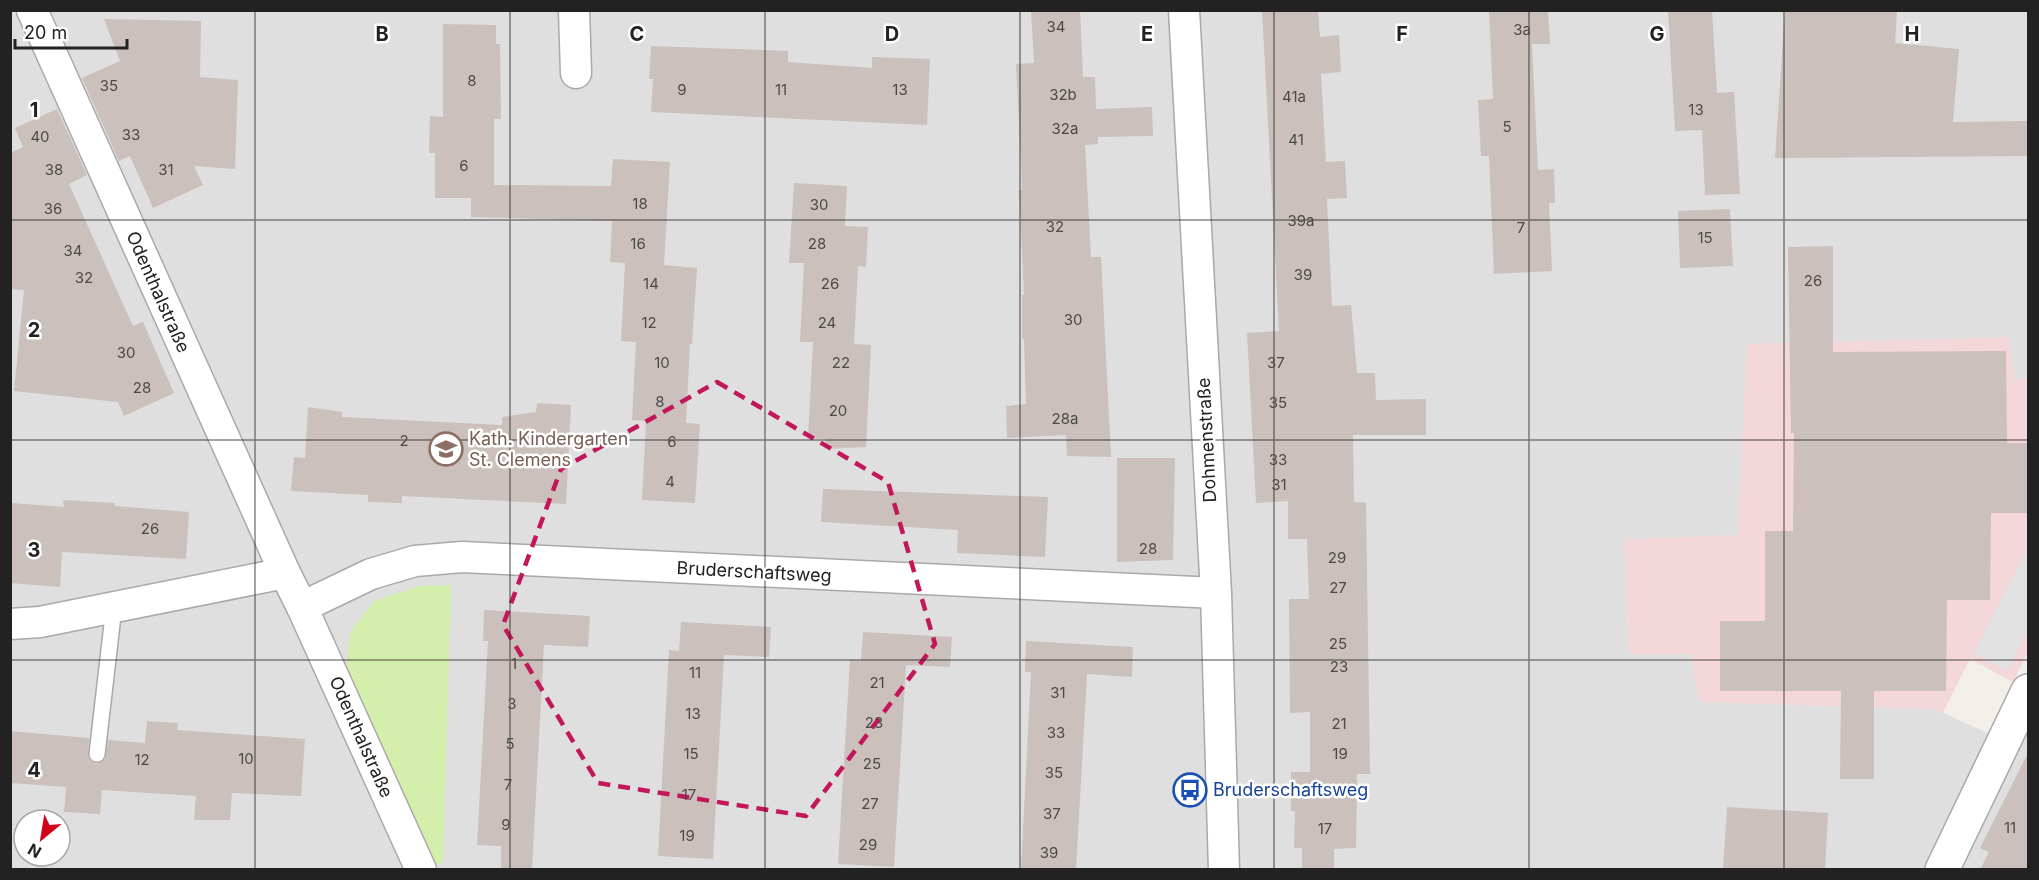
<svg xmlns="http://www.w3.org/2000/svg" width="2039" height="880" font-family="Inter,sans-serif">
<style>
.residential{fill:#e0dfdf;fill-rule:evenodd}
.commercial{fill:#f3d7d9}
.grass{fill:#d4eeac}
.parking{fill:#e2e2e2}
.building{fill:#cbc0bb}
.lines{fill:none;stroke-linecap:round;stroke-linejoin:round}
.service-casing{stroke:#a9a9a9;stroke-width:18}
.minor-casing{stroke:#a9a9a9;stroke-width:33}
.tertiary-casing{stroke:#a9a9a9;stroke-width:36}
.service{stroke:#fff;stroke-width:15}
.minor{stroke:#fff;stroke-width:30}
.tertiary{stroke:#fff;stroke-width:33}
.marked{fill:none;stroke:#c2185b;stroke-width:4.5;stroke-dasharray:12 8;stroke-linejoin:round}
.grid{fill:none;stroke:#222;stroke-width:1.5;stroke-opacity:0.55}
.labels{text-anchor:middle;stroke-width:5;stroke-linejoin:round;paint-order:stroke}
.number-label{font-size:15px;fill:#4c4a48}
.street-label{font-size:18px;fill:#222;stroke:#fff}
.education-label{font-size:18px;fill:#785e54;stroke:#fff;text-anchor:start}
.transit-label{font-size:18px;fill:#164399;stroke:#fff;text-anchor:start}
.grid-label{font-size:20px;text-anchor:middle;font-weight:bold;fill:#222;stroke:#fff;stroke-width:5;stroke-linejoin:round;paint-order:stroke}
</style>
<rect width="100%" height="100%" fill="#f2eee8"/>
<path class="residential" d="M10,11h2018v368h-14l-4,-42 -272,198 -114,5 5,114h61l11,48 233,7 84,38 10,-19v141h-2017zM24,820h36v36h-36z"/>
<path class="commercial" d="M2010,337l4,42h14v274l-15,29 -43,-23 -27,54 -9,-4 -234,-7 -10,-48h-61l-5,-115 114,-4 9,-191z"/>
<path class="grass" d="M451,585l-8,277 -12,6 -86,-191 6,-47 25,-30 44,-14z"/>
<path class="parking" d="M2028,549v81l-21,41 -34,-18z"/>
<g class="building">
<path d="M1031,10h49l3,67h12l1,32 56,-2 1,29 -55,1v7l-13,1 6,112h10l10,200 -44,-1 -1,-21 -59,3 -1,-32 20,-2 -2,-65h-2v-44h2l-5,-105h3l-1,-26 -5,-100 18,-1z"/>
<path d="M1262,10h56l2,27 19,-2 2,37 -20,2 5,88 19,-1 2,37 -20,1 5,107 19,-1 6,68h18l1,27 50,-1v36h-73l1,67 12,1 4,271h-13l-1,74 -22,1v21h-32v-22h-8l1,-37h-4v-39h19v-60l-20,1 -1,-114h20l-2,-60h-19v-38l-32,2 -9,-170 32,-2z"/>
<path d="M1489,10h59l2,34h-18l6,126 16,-1 1,34h-6l3,68 -58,3 -5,-118h-8l-3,-56 15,-1z"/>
<path d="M1668,10h44l5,83 17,-1 6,102 -35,1 -3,-65 -27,1z"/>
<path d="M1785,10h112l-2,33 64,6 -6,73 75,-1v35l-253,2z"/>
<path d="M104,19l97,2 -1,56 38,3 -3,89 -41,-3 9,19 -50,23 -23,-52 -11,5 -37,-83 38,-17z"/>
<path d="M443,24l53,1v19h4l1,75h-7v66l117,1 2,-27 57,3 -6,103 33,3 -5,76h-2l-4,79 14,1 -5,79 -53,-3 4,-79 -14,-1 4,-78 -15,-1 4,-78 -15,-1 2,-41 -141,-4v-19h-36v-45h-6l1,-37 13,1z"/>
<path d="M651,46l137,5v11l84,6v-11l58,2 -3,66 -276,-13 2,-33h-4z"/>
<path d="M57,109l30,66 -18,9 64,142 10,-4 31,71 -50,23 -6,-14 -104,-11 10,-101 -14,-1v-136l13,-6 -8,-19z"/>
<path d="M794,183l53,3 -2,40 23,1 -2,40 -8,-1 -4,78 17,1 -5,102 -41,2 1,-10 -18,-1 5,-96h-13l4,-79h-15z"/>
<path d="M1730,209l3,57 -53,2 -2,-57z"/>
<path d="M1833,246v106l173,-1 1,92h21v70h-37l-1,87h-43l-1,91h-72v88h-34l1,-88h-121v-70h45v-90h28l1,-98h-3l-3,-186z"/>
<path d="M537,403l34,2 -5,99 -164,-8v7l-34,-1v-7l-77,-4 3,-34 11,1 3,-51 34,5v5l160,8v-8l34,-5z"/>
<path d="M1117,458h58l-2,102 -56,2z"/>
<path d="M823,489l225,8 -3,60 -88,-4 1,-23 -137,-8z"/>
<path d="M63,500l52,3v3l74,6 -3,47 -124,-7 -2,35 -50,-4 2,-80 52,4z"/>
<path d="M484,610l106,6 -2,31 -44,-2 -12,225h-31v-24l-24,-1 11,-204h-5z"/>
<path d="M681,622l90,5 -2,30 -45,-2 -11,204 -55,-3 11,-206 10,1z"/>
<path d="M863,632l89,5 -2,30 -44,-2 -12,202 -56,-3 12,-204 11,1z"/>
<path d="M1026,641l107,6 -1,30 -45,-3 -11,196h-55l10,-198h-6z"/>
<path d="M147,721l31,2 -1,7 128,9 -4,57 -69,-3 -2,27h-36l2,-24 -94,-6 -2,24 -17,-1 -19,-1 2,-25 -56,-4v-52l79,7 -1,19 4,5 4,2 9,-5 3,-19 37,3z"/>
<path d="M2028,753v117h-48l9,-18 -9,-4z"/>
<path d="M1727,807l101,6 -3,57h-102z"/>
</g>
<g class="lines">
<defs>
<path id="service" d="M97,754l17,-147"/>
<g id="minor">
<path d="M32,10l253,563 17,34 119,263"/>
<path d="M574,10l2,63"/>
<path d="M1184,10l32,583 8,277"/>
<path d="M302,607l69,-33 44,-13 47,-4 754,36"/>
<path d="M10,624l30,-2 245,-49"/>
</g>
<path id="tertiary" d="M1942,870l86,-179"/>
</defs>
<use href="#service" class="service-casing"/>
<use href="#minor" class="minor-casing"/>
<use href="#tertiary" class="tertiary-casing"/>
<use href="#service" class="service"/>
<use href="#minor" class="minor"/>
<use href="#tertiary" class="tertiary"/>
</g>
<path class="marked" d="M717,382l171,100 47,162 -129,172 -208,-33 -95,-158 58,-156z"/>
<path class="grid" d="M255,10v860M510,10v860M765,10v860M1020,10v860M1274,10v860M1529,10v860M1784,10v860M10,220h2018M10,440h2018M10,660h2018"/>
<defs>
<symbol id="school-ring" viewBox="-11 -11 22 22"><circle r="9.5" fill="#fff" stroke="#8d6e63" stroke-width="1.5"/><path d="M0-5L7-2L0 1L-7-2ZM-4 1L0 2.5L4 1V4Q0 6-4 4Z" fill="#8d6e63"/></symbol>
<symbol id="bus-ring" viewBox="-11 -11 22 22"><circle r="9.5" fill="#fff" stroke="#1a4fb4" stroke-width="1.5"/><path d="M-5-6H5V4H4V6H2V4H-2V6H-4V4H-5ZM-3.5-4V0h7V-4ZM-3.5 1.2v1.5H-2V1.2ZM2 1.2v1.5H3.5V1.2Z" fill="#1a4fb4"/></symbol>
</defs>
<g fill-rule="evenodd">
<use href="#school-ring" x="427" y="430" width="38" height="38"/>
<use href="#bus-ring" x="1171" y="771" width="38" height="38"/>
</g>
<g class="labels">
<g class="number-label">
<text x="1056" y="32">34</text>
<text x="1522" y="35">3a</text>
<text x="472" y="86">8</text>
<text x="109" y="91">35</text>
<text x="682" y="95">9</text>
<text x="781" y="95">11</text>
<text x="900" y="95">13</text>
<text x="1063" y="100">32b</text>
<text x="1294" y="102">41a</text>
<text x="1696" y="115">13</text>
<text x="1507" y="132">5</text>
<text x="1065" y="134">32a</text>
<text x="131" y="140">33</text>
<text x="40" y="142">40</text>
<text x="1296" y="145">41</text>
<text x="464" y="171">6</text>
<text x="54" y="175">38</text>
<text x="166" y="175">31</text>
<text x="640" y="209">18</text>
<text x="819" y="210">30</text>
<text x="53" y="214">36</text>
<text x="1301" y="226">39a</text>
<text x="1055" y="232">32</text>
<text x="1521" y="233">7</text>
<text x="1705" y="243">15</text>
<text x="638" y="249">16</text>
<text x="817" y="249">28</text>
<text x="73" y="256">34</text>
<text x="1303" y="280">39</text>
<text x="84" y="283">32</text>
<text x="1813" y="286">26</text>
<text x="651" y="289">14</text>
<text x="830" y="289">26</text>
<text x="1073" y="325">30</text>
<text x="649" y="328">12</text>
<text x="827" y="328">24</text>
<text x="126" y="358">30</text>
<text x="662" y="368">10</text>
<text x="841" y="368">22</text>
<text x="1276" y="368">37</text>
<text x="142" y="393">28</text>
<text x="660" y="407">8</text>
<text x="1278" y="408">35</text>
<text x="838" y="416">20</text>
<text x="1065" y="424">28a</text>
<text x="404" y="446">2</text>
<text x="672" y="447">6</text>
<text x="1278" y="465">33</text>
<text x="670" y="487">4</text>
<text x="1279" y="490">31</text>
<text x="150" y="534">26</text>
<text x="1148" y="554">28</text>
<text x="1337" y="563">29</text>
<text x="1338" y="593">27</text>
<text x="1338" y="649">25</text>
<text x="514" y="669">1</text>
<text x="1339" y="672">23</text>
<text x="695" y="678">11</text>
<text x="877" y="688">21</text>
<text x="1058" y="698">31</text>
<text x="512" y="709">3</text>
<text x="693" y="719">13</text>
<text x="874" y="728">23</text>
<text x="1339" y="729">21</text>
<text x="1056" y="738">33</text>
<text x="510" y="749">5</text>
<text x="691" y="759">15</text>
<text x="1340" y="759">19</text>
<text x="246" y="764">10</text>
<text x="142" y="765">12</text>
<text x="872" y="769">25</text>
<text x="1054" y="778">35</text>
<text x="508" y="790">7</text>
<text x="689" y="800">17</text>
<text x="870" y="809">27</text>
<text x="1052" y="819">37</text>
<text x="506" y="830">9</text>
<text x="2010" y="833">11</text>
<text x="1325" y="834">17</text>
<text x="687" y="841">19</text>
<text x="868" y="850">29</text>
<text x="1049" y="858">39</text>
</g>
<g class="street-label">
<text transform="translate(158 292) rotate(66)" y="6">Odenthalstraße</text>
<text transform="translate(1207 440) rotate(-93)" y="6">Dohmenstraße</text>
<text transform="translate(754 572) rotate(3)" y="6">Bruderschaftsweg</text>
<text transform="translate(361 737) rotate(66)" y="6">Odenthalstraße</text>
</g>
<g class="education-label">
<text x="469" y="445">Kath. Kindergarten<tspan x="469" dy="21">St. Clemens</tspan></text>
</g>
<g class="transit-label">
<text x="1213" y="796">Bruderschaftsweg</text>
</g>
</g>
<g class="grid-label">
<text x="382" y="41">B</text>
<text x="637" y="41">C</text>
<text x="892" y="41">D</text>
<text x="1147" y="41">E</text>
<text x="1402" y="41">F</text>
<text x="1657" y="41">G</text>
<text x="1912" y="41">H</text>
<text x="34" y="117">1</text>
<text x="34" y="337">2</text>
<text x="34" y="557">3</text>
<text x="34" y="777">4</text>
</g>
<rect width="2039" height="880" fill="none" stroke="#222222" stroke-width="24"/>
<g transform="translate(42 838) rotate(210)"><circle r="28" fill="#ffffff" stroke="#a7a7a7" stroke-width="1.5"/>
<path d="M0-4.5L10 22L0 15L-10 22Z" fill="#d40017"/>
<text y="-9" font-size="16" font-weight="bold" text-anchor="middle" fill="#222222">N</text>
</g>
<path d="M15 39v9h112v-9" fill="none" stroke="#222222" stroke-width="3"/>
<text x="24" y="39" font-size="18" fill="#222222" stroke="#ffffff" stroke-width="4.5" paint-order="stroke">20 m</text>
</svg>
